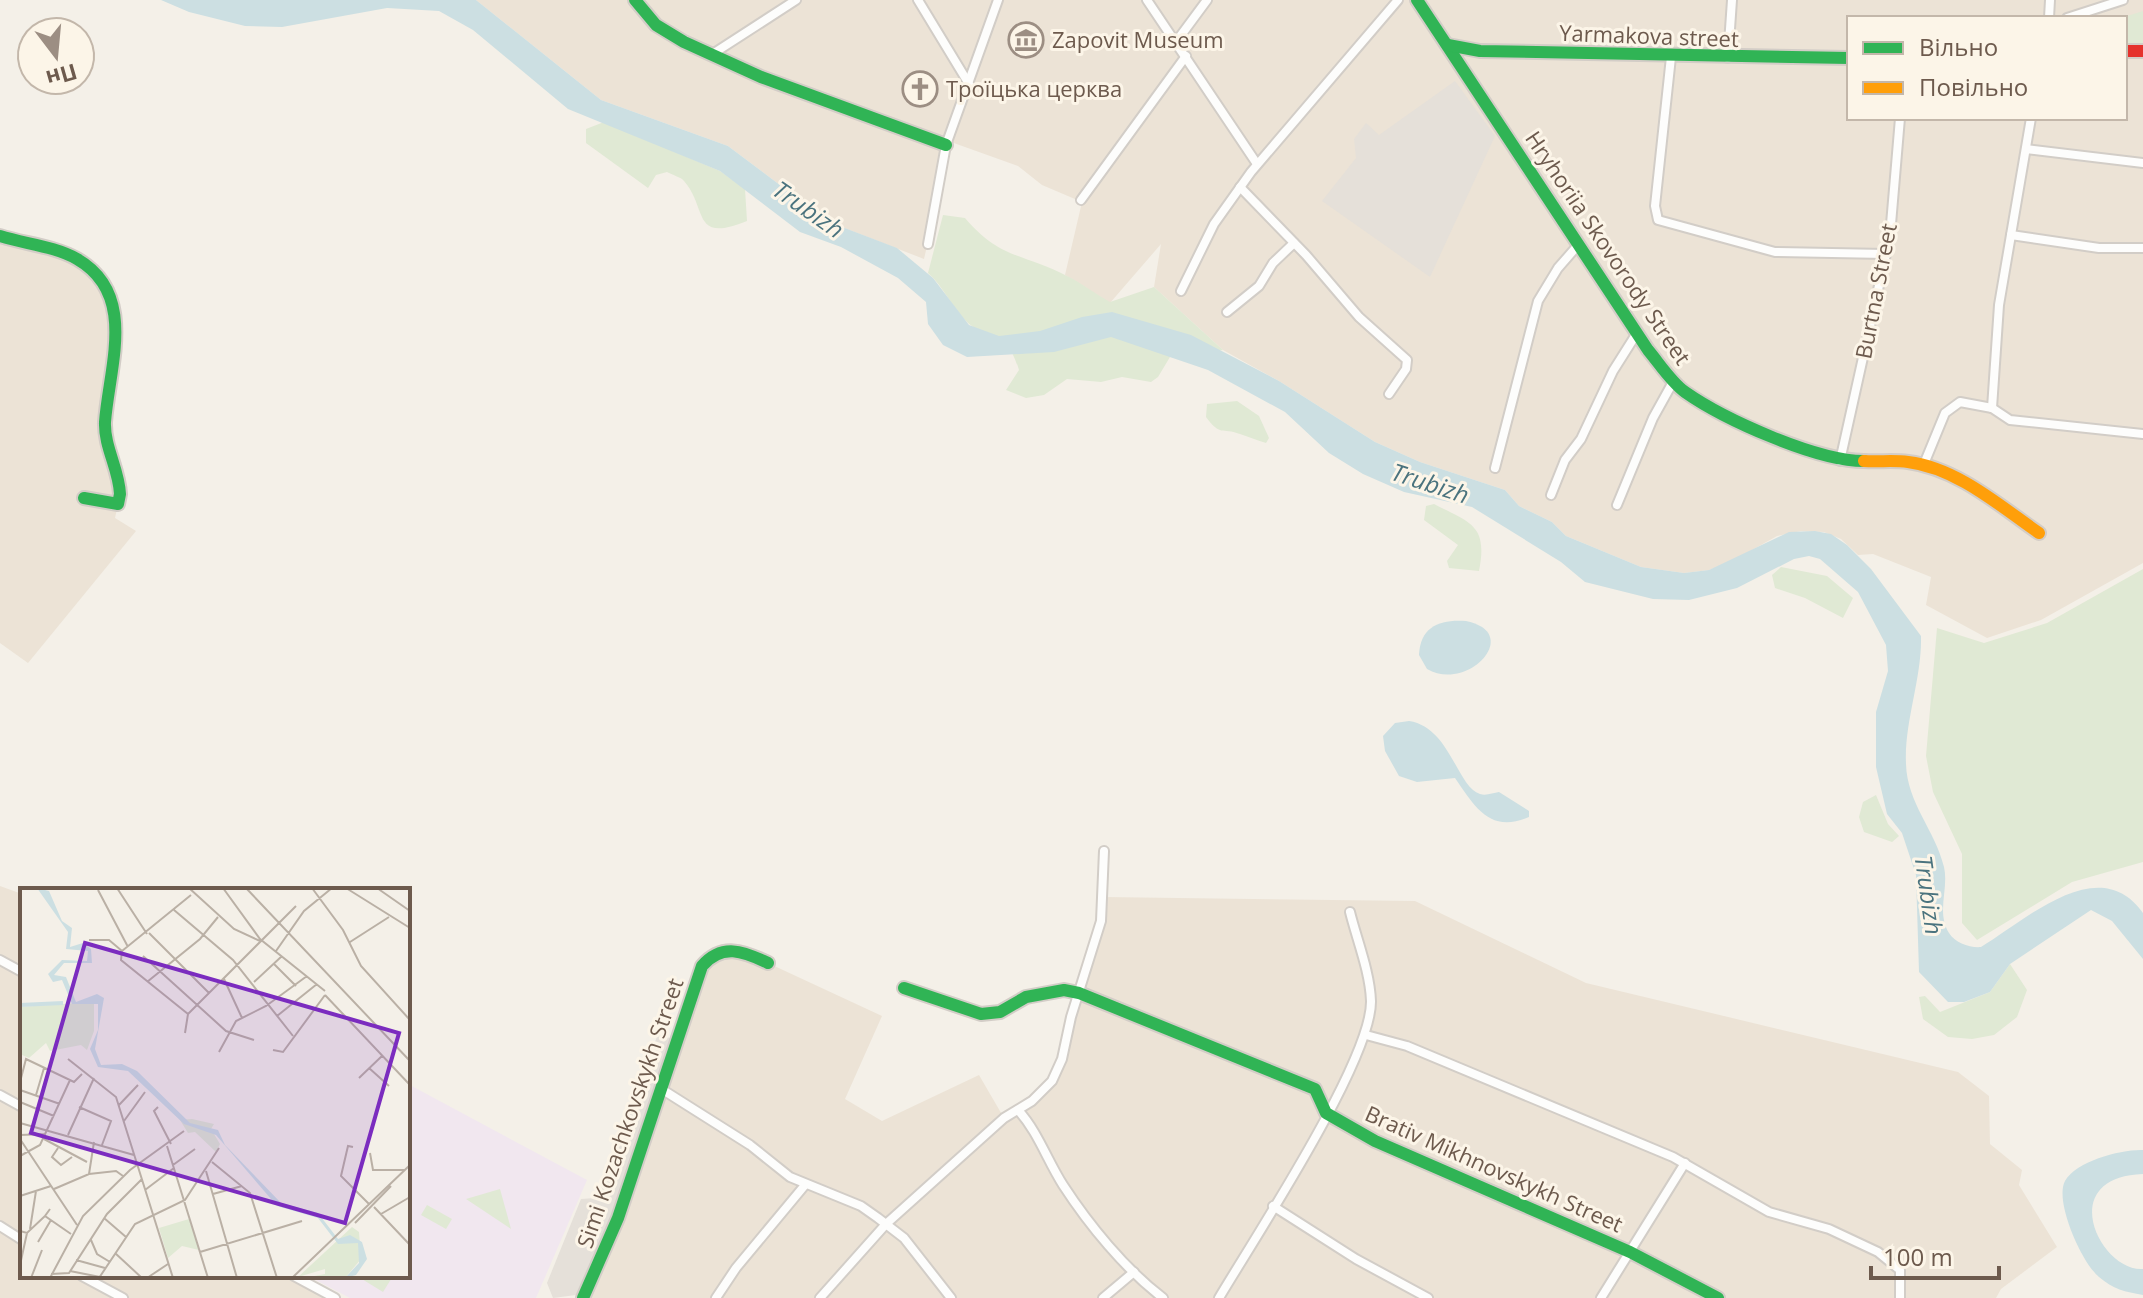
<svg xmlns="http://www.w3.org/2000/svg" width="2143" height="1298" font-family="'Open Sans',sans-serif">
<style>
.residential{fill:#ece3d6;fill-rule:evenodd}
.industrial{fill:#e5e0d9}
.education{fill:#f1e7ef}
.green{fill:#e0e9d4}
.water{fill:#ccdfe2}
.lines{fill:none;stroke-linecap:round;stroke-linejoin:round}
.street-casing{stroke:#d2cdc7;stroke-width:12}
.fast-casing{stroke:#d3cdc7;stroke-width:16}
.slow-casing{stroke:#d3cdc7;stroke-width:16}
.jam-casing{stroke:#d3cdc7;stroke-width:16}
.street{stroke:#fdfdfc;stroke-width:8}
.fast{stroke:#30b455;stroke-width:12}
.slow{stroke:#ff9f0a;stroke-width:12}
.jam{stroke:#e5322d;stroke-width:12}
.labels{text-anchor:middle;stroke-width:6;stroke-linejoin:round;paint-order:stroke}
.street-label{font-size:22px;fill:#6d5a4d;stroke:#fcf5e8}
.poi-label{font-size:22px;fill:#6d5a4d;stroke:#fcf5e8;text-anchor:start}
.water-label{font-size:24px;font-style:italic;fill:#4a737e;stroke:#fcf5e8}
.inset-river{fill:none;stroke:#ccdfe2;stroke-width:4}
.inset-road{fill:none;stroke:#bab0a5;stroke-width:2}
.view{fill:#7b2cbf;fill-opacity:0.15;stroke:#7b2cbf;stroke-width:4}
.inset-edge{fill:none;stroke:#6d5a4d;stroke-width:4}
</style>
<rect width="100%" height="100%" fill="#f4f0e8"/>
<g class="residential">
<path d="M476,0h1667v563l-102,57 -54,18 -61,-33 5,-28 -58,-23 -15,1 -17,-16 -17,-7 -23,-1 -24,5 -48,27 -20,7 -25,3 -43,-6 -75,-31 -14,-14 -33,-16 -14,-16 -85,-28 -45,-20 -96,-61 -56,-31 -69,-63 7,-43 -51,59 -45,-28 17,-73 -40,-17 -24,-19 -67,-24 -27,117 -95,-37 -101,-76 -127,-46zM1849,18h276v100h-276z"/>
<path d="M0,236l91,34 24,44 -10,105 13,85 -3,14 21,13 -108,132 -28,-20z"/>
<path d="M0,886l22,8v382h272l41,22h-335z"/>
<path d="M1104,897l311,4 171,82 372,89 31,24 1,48 32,26 -3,15 38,62 -56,42 -5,9h-1413l104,-284 26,-60 40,2 129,60 -37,83 37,22 97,-46 25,43 48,-37z"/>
</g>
<g class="industrial">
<path d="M1455,81l40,55 -65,141 -108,-76 34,-43 -2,-19 12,-16 13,12z"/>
<path d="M658,1034l20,7 -96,257 -6,-3 -23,3 -6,-15 34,-84 14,-1z"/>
</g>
<path class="education" d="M408,1084l179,96 -51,118h-186l-42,-22h100z"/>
<g class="green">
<path d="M2143,11v40h-18v-33h-4z"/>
<path d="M604,122l116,49 25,18 2,32c-56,23 -39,-13 -63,-40 -3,-4 -12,-6 -17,-9l-11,3 -8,13 -62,-45v-14z"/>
<path d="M943,215l22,3c36,42 58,35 102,58 15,7 28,18 43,26l44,-15 69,63 -53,7 -12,20 -7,5 -29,-5 -21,5 -34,-3 -23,16 -18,3 -20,-8 13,-20c-14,-45 -29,-26 -52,-48 -15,-14 -23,-35 -39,-49z"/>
<path d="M1237,401l22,15 10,22 -3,5c-10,-3 -17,-6 -26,-9 -19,-7 -19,3 -34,-17l1,-13z"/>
<path d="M1434,504c37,19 54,21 45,67l-30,-3 -2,-7 11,-16 -34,-25 2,-14z"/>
<path d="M1781,567l46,9 26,22 -10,20 -38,-20 -30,-10 -3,-13z"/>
<path d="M2143,569v293l-71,20 -95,58 -15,-17v-69l-29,-62 -7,-36 11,-128 47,15 63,-20z"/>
<path d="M1876,795l12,29 11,12 -7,6 -28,-10 -5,-15 4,-15z"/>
<path d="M2010,964l17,26 -10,27 -23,18 -22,4 -24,-2 -25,-18 -4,-22 6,-1 15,16 50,-20z"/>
<path d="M500,1189l11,40 -45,-30z"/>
<path d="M427,1205l25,14 -6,10 -25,-14z"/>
<path d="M357,1276h36l-10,16z"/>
</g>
<g class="water">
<path d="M161,0h315l125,100 127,46 101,76 68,26 36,30 36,47 30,11 41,-5 42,-14 30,-5 79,23 88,46 96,61 45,20 85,28 14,16 33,16 14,14 75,31 43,6 25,-3 80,-38 26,-1 16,3 16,11 24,24 50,67c1,43 -17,86 -15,128 1,39 29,66 38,103 5,22 -8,45 5,66 6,10 21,15 32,14 44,-26 118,-97 162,-34v46l-31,-38 -21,-11 -81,54 -20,28 -26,10h-16l-29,-30 -3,-97 -14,-42 -15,-19 -11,-47v-55l12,-41 -2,-26 -28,-53 -38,-33 -11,-3 -15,3 -57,29 -48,12 -36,-1 -68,-17 -24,-20 -89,-55 -68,-15 -41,-18 -34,-21 -44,-41 -77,-42 -97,-33 -57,15 -87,5 -24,-12 -15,-21 -2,-22 -28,-24 -57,-31 -41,-15 -80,-61 -152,-62 -95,-79 -34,-19 -52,-3 -105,19 -37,-1 -56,-14z"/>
<path d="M1466,621c58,12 1,72 -39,48l-8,-14c1,-29 22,-36 47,-34z"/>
<path d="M1409,721c41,6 48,66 71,73 6,2 13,-1 19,-2l30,19v6c-39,17 -54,-10 -74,-39l-38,4 -18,-6 -14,-25 -2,-15 12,-13z"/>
<path d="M2143,1150v24c-89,3 -43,98 0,95v26c-18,-3 -30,-6 -44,-18 -17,-14 -45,-76 -34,-96 11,-20 57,-32 78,-31z"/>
</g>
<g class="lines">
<defs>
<g id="street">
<path d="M918,0l51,84"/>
<path d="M1147,0l110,164"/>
<path d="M2049,18l1,-18"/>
<path d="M2067,18l56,-18"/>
<path d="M1176,42l31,-42"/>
<path d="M711,55l85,-55"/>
<path d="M1671,57l-16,149 3,14 117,32 111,2"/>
<path d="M1728,58l4,-58"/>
<path d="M2026,149l117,14"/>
<path d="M1240,187l66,68 53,62 48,43 -1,9 -17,25"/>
<path d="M1081,200l105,-144"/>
<path d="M2011,235l88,13h44"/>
<path d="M928,244l18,-99 52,-145"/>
<path d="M1181,291l33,-67 37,-52 147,-172"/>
<path d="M1227,312l32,-26 14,-23 21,-20"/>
<path d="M1992,408l7,-103 32,-187"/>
<path d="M1840,461l50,-225 10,-118"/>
<path d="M1924,464l21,-51 15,-11 32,6 18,12 133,14"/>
<path d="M1495,468l43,-167 20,-33 21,-24"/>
<path d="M1551,495l14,-35 16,-21 32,-68 24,-38"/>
<path d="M1617,505l36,-87 20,-36"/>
<path d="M0,960l22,12"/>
<path d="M1366,1035l41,11 266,111 96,55 60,17 49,23 22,18v28"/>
<path d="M663,1090l87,55 40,32 71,29 17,12 26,20 47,60"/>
<path d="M0,1095l22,12"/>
<path d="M1018,1110c20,22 29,50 45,75 26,40 62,84 100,113"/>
<path d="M1273,1206l83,53 72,39"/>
<path d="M0,1226l22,14"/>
<path d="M82,1276l41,22"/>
<path d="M294,1276l41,22"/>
<path d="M716,1298l20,-30 69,-83"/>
<path d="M820,1298l66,-74 118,-106 28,-17 20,-20 10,-22 9,-42 30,-96 3,-70"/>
<path d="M1103,1298l31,-26"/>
<path d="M1219,1298c35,-59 153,-238 152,-297 -1,-29 -14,-61 -21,-89"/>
<path d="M1601,1298l84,-135"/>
</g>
<g id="fast">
<path d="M635,0l21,25 28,17 77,35 185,68"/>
<path d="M1417,0l231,350c11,13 23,32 37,42 40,28 132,69 179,69"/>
<path d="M1448,45l32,6 369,7"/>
<path d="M0,236c25,8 54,10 77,23 61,35 32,108 28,163 -1,25 14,47 15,72l-2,10 -34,-6"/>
<path d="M904,988l77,26 19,-2 26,-15 38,-7 15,3 236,96 11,24 49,28 255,111 88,46"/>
<path d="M583,1298l35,-80 84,-252c20,-23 41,-15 66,-3"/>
</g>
<path id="slow" d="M1864,461c15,1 30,-1 44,1 49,6 92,44 131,71"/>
<path id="jam" d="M2125,51h18"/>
</defs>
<use href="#street" class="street-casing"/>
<use href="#fast" class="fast-casing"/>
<use href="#slow" class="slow-casing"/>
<use href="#jam" class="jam-casing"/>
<use href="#street" class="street"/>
<use href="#fast" class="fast"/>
<use href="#slow" class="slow"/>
<use href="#jam" class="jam"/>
</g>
<defs>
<symbol id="museum-ring" viewBox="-11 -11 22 22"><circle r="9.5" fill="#fcf5e8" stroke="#9c8e83" stroke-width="1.5"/><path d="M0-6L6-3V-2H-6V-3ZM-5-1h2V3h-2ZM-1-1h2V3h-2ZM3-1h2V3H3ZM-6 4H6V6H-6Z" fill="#9c8e83"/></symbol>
<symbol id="church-ring" viewBox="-11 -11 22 22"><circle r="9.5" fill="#fcf5e8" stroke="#9c8e83" stroke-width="1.5"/><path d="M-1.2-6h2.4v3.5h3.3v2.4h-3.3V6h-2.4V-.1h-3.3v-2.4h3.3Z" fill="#9c8e83"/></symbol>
</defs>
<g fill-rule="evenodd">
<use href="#museum-ring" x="1006" y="20" width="40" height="40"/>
<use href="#church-ring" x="900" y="69" width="40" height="40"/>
</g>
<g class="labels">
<g class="street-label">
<text transform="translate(1649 36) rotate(2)" y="8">Yarmakova street</text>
<text transform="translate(1608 248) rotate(56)" y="8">Hryhoriia Skovorody Street</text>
<text transform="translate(1876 291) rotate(-79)" y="8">Burtna Street</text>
<text transform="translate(630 1113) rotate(-71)" y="8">Simi Kozachkovskykh Street</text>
<text transform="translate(1494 1169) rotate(24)" y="8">Brativ Mikhnovskykh Street</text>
</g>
<g class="poi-label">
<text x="1052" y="48">Zapovit Museum</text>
<text x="946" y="97">Троїцька церква</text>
</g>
<g class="water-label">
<text transform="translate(808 210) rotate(35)" y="8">Trubizh</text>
<text transform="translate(1430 484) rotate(18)" y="8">Trubizh</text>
<text transform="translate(1928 895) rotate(82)" y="8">Trubizh</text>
</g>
</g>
<g transform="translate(20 888)">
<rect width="390" height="390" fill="#f4f0e8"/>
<path d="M74,114v29l-7,19 -6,-5 -31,6 -4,-8 -17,15 -9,-4v-47zM172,231l22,5 -3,5 9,15 -4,8 -21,-20 -7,1 -8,-13zM169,331l10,31 -17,-4 -14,12 -9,-30zM332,339l7,5 2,27 -16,19h-41l21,-4v-5l-27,8z" fill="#e0e9d4"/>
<path d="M17,0l12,3 13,30 10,7 -2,19 13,-4 8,6 1,14h-28l-10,12 12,2 10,25 21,-8 7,4 -9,51 6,16 21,-1 15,7 53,52 28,7 7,15 56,58 37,10 20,26 12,-4 12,7 5,17 -11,16 -11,3 14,-15 -1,-20 -20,1 -20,-26 -41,-12 -61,-71 -32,-11 -56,-53 -30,-4 -8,-18 8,-19v-26h-26l-10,-24 -9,2 -5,-8 14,-14 25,1 1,-10 -22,-2 2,-17z" fill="#ccdfe2"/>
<path class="inset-river" d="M0,117l43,-2"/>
<path class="inset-road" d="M97,0l30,46M169,0l45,41 26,12M203,0l37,51 65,52M226,0l164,173M292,0l31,42 18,36 49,54M326,0l64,40M357,0l33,23M78,2l30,57M154,22l59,50 60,76M129,45l60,60M69,52h20l13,11 69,-56M330,54l39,-25M102,63l-1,9 67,54M256,63l28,-40 28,-23M123,68l83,75 28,9M254,76l22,22M204,91l18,39M127,94l53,-43 18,-22M234,94l28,-26M305,107l85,90M257,128l40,-32M165,145l3,-19 108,-108M253,162l10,2 42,-57M199,164l17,-31 30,-15 41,-30M48,171l48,38 57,181M349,180l20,18M339,190l24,-23M0,194l6,-23 48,23 8,-8M0,202l40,14M16,207l8,-27M0,214l34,14M99,217l19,-20M59,219l32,14 -9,24M138,219l-4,4 17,33M104,233l21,-29M0,235l114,32M0,247l26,-1M48,247l26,-57M0,251l57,86M24,251l43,23M147,258l41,132M333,259l-5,-1 -7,30 28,28M38,260l-6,9 9,8 11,-8M350,265l3,17h32M0,268l20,-11 30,-65M192,274l38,31 27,85M153,277l22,-16M186,283l31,107M69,286l5,-32M34,301l35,-15 27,-3 7,5M125,302l29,-22M193,306l29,-8M0,308l31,-10M354,319l36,38M30,321l-5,7 26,18M361,326l29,-17M84,330l22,19M335,335l36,-37M10,341l6,-38M0,343l7,2 18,-17M71,352l6,14 13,8M18,354l13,-22M180,364l102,-31M95,365l27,25M56,372l29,8M0,377l7,-32M50,383l30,6M31,386l18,-1 38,-59 35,-35M11,390l11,-28M30,390l33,-62 47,-46 54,-39M79,390l36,-54 50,-24 34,-52M127,390l21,-14M272,390l118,-113"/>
<path class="view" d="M65,55l314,90 -54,190 -314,-90z"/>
<rect width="390" height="390" class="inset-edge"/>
</g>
<rect x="1847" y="16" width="280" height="104" fill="#fcf5e8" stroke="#c3b7aa" stroke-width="2"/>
<rect x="1863" y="42" width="40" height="12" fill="#30b455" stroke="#c3b7aa" stroke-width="2"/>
<text x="1919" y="56" font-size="24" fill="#6d5a4d">Вільно</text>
<rect x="1863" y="82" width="40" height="12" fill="#ff9f0a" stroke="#c3b7aa" stroke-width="2"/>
<text x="1919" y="96" font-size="24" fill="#6d5a4d">Повільно</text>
<g transform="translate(56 56) rotate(164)"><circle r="38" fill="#fcf5e8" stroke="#c3b7aa" stroke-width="2"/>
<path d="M0-6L14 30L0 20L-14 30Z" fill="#9c8e83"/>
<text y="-12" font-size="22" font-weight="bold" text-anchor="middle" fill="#6d5a4d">Пн</text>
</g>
<path d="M1871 1266v12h128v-12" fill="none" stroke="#6d5a4d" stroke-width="4"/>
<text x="1883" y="1266" font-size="24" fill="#6d5a4d" stroke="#fcf5e8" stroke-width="6" paint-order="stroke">100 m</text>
</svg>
